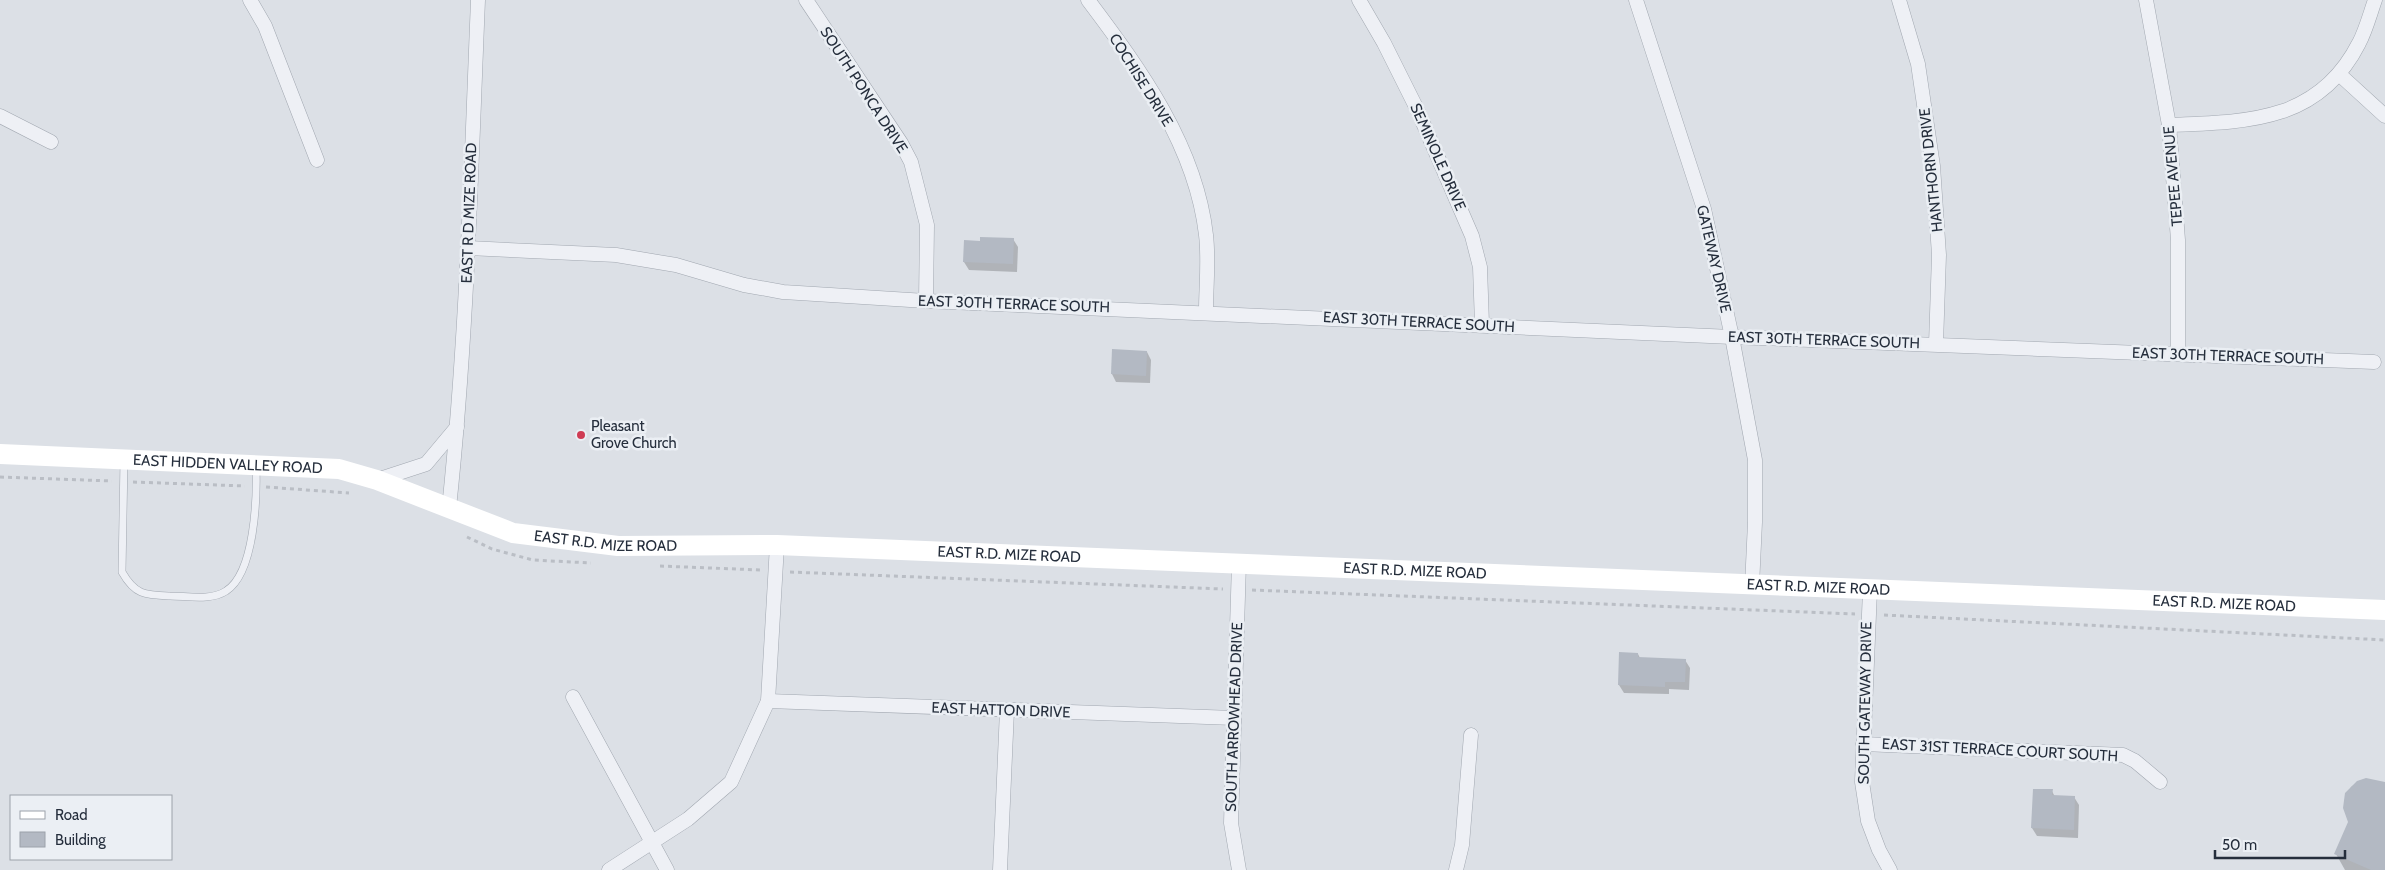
<svg xmlns="http://www.w3.org/2000/svg" width="2385" height="870" font-family="Cabin,sans-serif">
<style>
.shadow{fill:#0003}
.building{fill:#b3b9c3}
.lines{fill:none;stroke-linecap:round;stroke-linejoin:round}
.service-casing{stroke:#a1a7b0;stroke-width:8}
.minor-casing{stroke:#a1a7b0;stroke-width:15}
.path{stroke:#babec5;stroke-width:3;stroke-dasharray:4 4;stroke-linecap:butt}
.service{stroke:#eef0f5;stroke-width:7}
.minor{stroke:#eef0f5;stroke-width:14}
.secondary{stroke:#fff;stroke-width:20}
.poi-dot{fill:#cf3c54;stroke:#ebeff4;stroke-width:2}
.labels{text-anchor:middle;stroke-width:5;stroke-linejoin:round;paint-order:stroke}
.street-label{font-size:15px;fill:#252e3c;stroke:#ebeff4}
.poi-label{font-size:15px;fill:#252e3c;stroke:#ebeff4;text-anchor:start}
</style>
<rect width="100%" height="100%" fill="#dce0e6"/>
<g class="shadow">
<path d="M1013,239l5,8 -1,25 -48,-2 -5,-8 17,-20z"/>
<path d="M1113,350l34,2 4,8 -1,23 -34,-1 -4,-8z"/>
<path d="M1638,654l2,4 45,2 5,8 -1,22 -20,-1v5l-45,-1 -5,-8z"/>
<path d="M2358,782l27,3v85h-40l-9,-16 14,-32 -6,-21 7,-14z"/>
<path d="M2052,791l3,6h19l5,8 -1,33 -41,-2 -5,-8z"/>
</g>
<g class="building">
<path d="M980,237l34,1 -1,26 -50,-2 1,-22 16,1z"/>
<path d="M1112,349l35,2 -1,25 -35,-2z"/>
<path d="M1619,652l19,1v4l48,2 -1,23h-20v5l-47,-2z"/>
<path d="M2366,778l19,4v88h-14l-37,-16 14,-32 -5,-14 2,-15 12,-12z"/>
<path d="M2033,789h20l-1,6 23,1 -1,34 -43,-2z"/>
</g>
<g class="lines">
<defs>
<path id="service" d="M124,460l-2,112c13,23 23,23 48,24 17,0 41,5 56,-5 29,-18 31,-94 30,-124"/>
<g id="minor">
<path d="M250,0l15,26 52,134"/>
<path d="M806,0l95,143 10,19 16,63 -1,76"/>
<path d="M1088,0c52,69 108,146 118,235 3,25 0,52 0,76"/>
<path d="M1359,0l25,43 33,66 55,127 8,31 2,57"/>
<path d="M1636,0l68,209 28,128 23,123v62l-3,64"/>
<path d="M1899,0l19,64 15,102 6,89 -3,89"/>
<path d="M2146,0l23,125 9,115v113"/>
<path d="M2339,74l46,42"/>
<path d="M0,116l51,26"/>
<path d="M2169,125c79,-3 150,-3 190,-82 7,-13 11,-29 16,-43"/>
<path d="M468,248l148,7 60,10 68,20 39,7 143,9 806,36 642,25"/>
<path d="M377,480l49,-16 31,-37"/>
<path d="M449,508c18,-169 22,-339 29,-508"/>
<path d="M1870,590l-8,192 6,39 11,29 11,20"/>
<path d="M573,697l94,173"/>
<path d="M768,701l466,17"/>
<path d="M1863,744l260,11 12,6 25,21"/>
<path d="M609,870l79,-51 43,-37 37,-81 9,-156"/>
<path d="M1000,870l7,-160"/>
<path d="M1239,870l-8,-47 8,-260"/>
<path d="M1456,870l6,-25 9,-110"/>
</g>
</defs>
<use href="#service" class="service-casing"/>
<use href="#minor" class="minor-casing"/>
<g class="path">
<path d="M0,477l112,4"/>
<path d="M133,482l112,4"/>
<path d="M266,487l83,6"/>
<path d="M467,537l25,12 41,11 58,3"/>
<path d="M660,566l101,4"/>
<path d="M790,572l433,17"/>
<path d="M1252,590l603,24"/>
<path d="M1884,615l501,25"/>
</g>
<use href="#service" class="service"/>
<use href="#minor" class="minor"/>
<path class="secondary" id="s1" d="M0,454l339,15 38,11 136,53 105,13 159,-1 1608,65"/>
</g>
<circle class="poi-dot" cx="581" cy="435" r="5"/>
<g class="labels">
<g class="street-label">
<text transform="translate(1141 80) rotate(58)" y="5">COCHISE DRIVE</text>
<text transform="translate(864 90) rotate(57)" y="5">SOUTH PONCA DRIVE</text>
<text transform="translate(1438 157) rotate(66)" y="5">SEMINOLE DRIVE</text>
<text transform="translate(1931 170) rotate(-96)" y="5">HANTHORN DRIVE</text>
<text transform="translate(2173 176) rotate(-95)" y="5">TEPEE AVENUE</text>
<text transform="translate(469 213) rotate(-88)" y="5">EAST R D MIZE ROAD</text>
<text transform="translate(1714 259) rotate(77)" y="5">GATEWAY DRIVE</text>
<text transform="translate(1014 304) rotate(2)" y="5">EAST 30TH TERRACE SOUTH</text>
<text transform="translate(1419 322) rotate(3)" y="5">EAST 30TH TERRACE SOUTH</text>
<text transform="translate(1824 340) rotate(2)" y="5">EAST 30TH TERRACE SOUTH</text>
<text transform="translate(2228 356) rotate(2)" y="5">EAST 30TH TERRACE SOUTH</text>
<text dy="5" stroke="none"><textPath href="#s1" startOffset="228">EAST HIDDEN VALLEY ROAD</textPath></text>
<text dy="5" stroke="none"><textPath href="#s1" startOffset="618">EAST R.D. MIZE ROAD</textPath></text>
<text dy="5" stroke="none"><textPath href="#s1" startOffset="1022">EAST R.D. MIZE ROAD</textPath></text>
<text dy="5" stroke="none"><textPath href="#s1" startOffset="1428">EAST R.D. MIZE ROAD</textPath></text>
<text dy="5" stroke="none"><textPath href="#s1" startOffset="1832">EAST R.D. MIZE ROAD</textPath></text>
<text dy="5" stroke="none"><textPath href="#s1" startOffset="2238">EAST R.D. MIZE ROAD</textPath></text>
<text transform="translate(1865 703) rotate(-89)" y="5">SOUTH GATEWAY DRIVE</text>
<text transform="translate(1001 710) rotate(2)" y="5">EAST HATTON DRIVE</text>
<text transform="translate(1234 717) rotate(-88)" y="5">SOUTH ARROWHEAD DRIVE</text>
<text transform="translate(2000 750) rotate(3)" y="5">EAST 31ST TERRACE COURT SOUTH</text>
</g>
<g class="poi-label">
<text x="591" y="431">Pleasant<tspan x="591" dy="17">Grove Church</tspan></text>
</g>
</g>
<rect x="10" y="795" width="162" height="65" fill="#ebeff4" stroke="#9ca2aa"/>
<rect x="20" y="811" width="25" height="8" fill="#ffffff" stroke="#9ca2aa"/>
<text x="55" y="820" font-size="15" fill="#252e3c">Road</text>
<rect x="20" y="832" width="25" height="15" fill="#b3b9c3" stroke="#9ca2aa"/>
<text x="55" y="845" font-size="15" fill="#252e3c">Building</text>
<path d="M2215 850v8h130v-8" fill="none" stroke="#252e3c" stroke-width="2.5"/>
<text x="2222" y="850" font-size="15" fill="#252e3c" stroke="#ebeff4" stroke-width="4" paint-order="stroke">50 m</text>
</svg>
